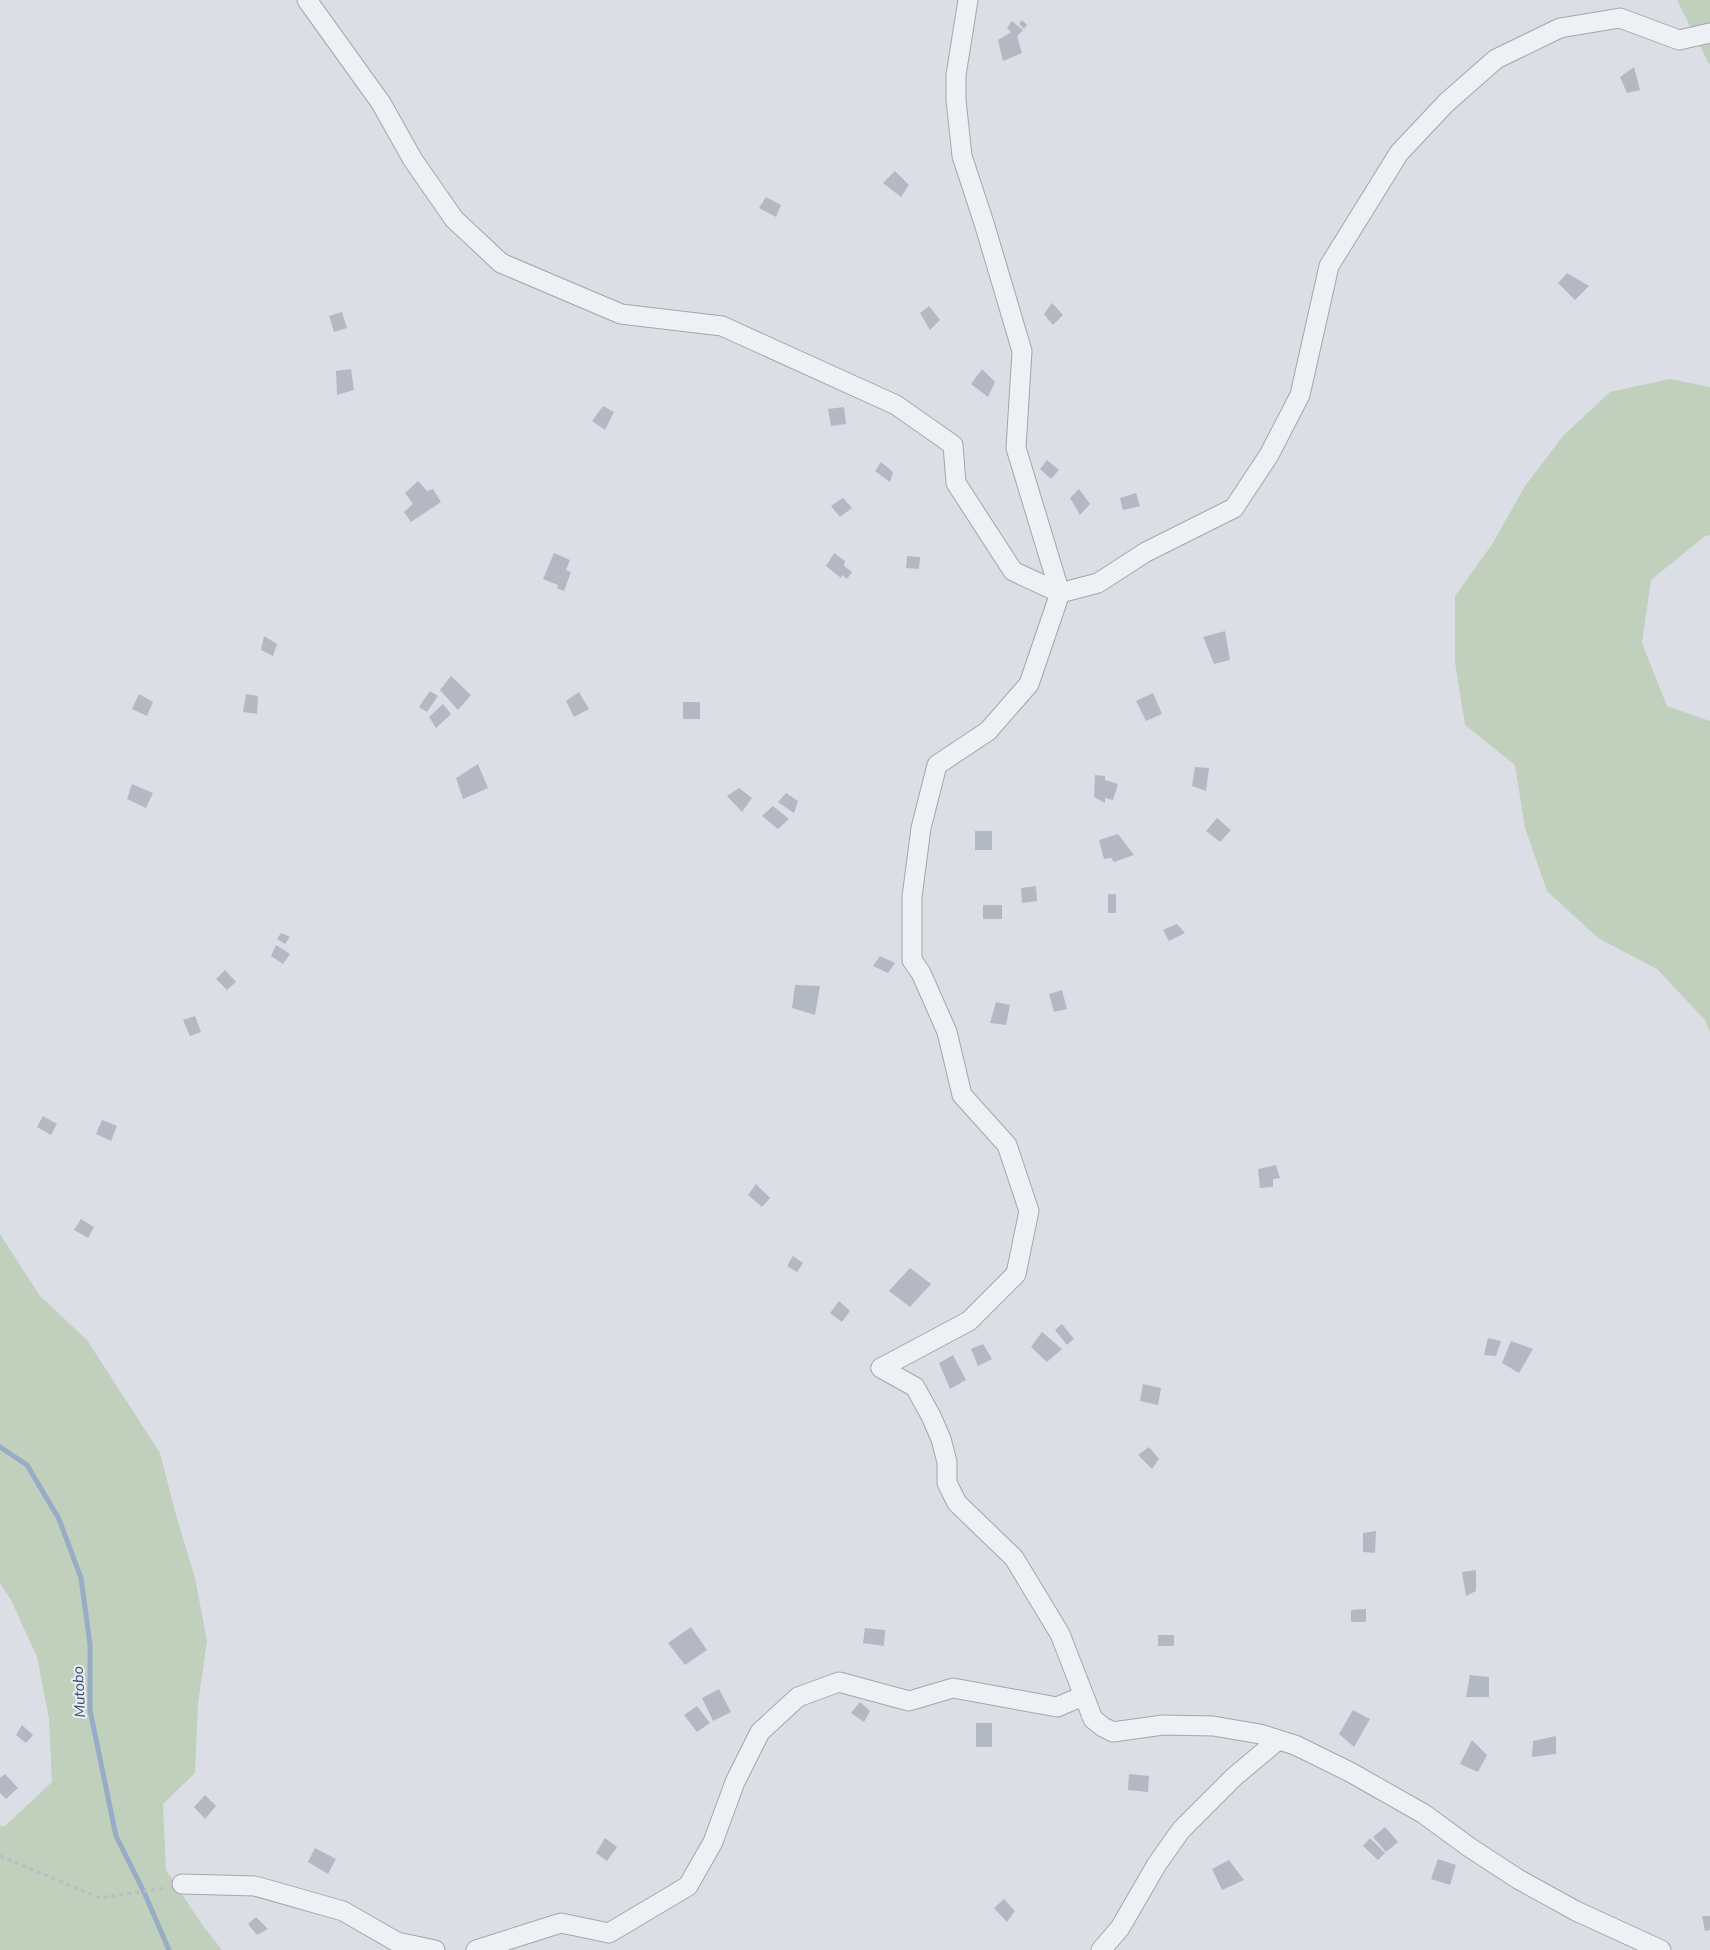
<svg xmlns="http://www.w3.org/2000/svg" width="1710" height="1950" font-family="'Nunito Sans',sans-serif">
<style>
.green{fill:#c1cfbd}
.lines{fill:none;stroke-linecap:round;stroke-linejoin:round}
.stream{stroke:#97acc5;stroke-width:5}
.building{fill:#b3b8c2}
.minor-casing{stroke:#a1a6af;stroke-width:21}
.path{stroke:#babdc4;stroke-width:3;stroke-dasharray:4 4;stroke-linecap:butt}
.minor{stroke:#eef0f4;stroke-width:19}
.labels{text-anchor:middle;stroke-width:4;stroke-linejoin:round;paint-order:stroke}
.water-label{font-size:15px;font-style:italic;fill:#314b6d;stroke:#eaeef3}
</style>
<rect width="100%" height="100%" fill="#dbdfe5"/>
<g class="green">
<path d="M1677,0h33v64l-2,-2z"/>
<path d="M1670,379l40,8v148l-5,1 -54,44 -9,63 25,63 43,15v311l-5,-12 -48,-51 -59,-31 -51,-47 -22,-63 -10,-63 -50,-40 -10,-63v-66l38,-53 32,-57 38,-50 47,-44z"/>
<path d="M0,1234l40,62 47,44 73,113 16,62 19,63 12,63 -9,63 -3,69 -32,31 3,66 35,53 21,27h-222v-124h5l47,-44 -3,-63 -12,-62 -26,-57 -11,-17z"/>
</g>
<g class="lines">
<path class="stream" d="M0,1447l27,18 32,54 22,59 9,66v66l26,126 28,56 25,58"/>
</g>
<g class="building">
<path d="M1022,20l5,5 -3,4 -5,-5z"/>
<path d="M1012,21l11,9 -6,6 5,17 -19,8 -5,-21 13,-8 -4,-4z"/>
<path d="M1634,67l6,23 -13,3 -7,-16z"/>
<path d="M895,171l14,14 -8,12 -18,-14z"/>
<path d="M766,197l15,8 -5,12 -17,-9z"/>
<path d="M1567,273l22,13 -14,14 -17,-17z"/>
<path d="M1052,303l11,12 -10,10 -9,-11z"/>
<path d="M929,306l11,14 -10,10 -10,-17z"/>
<path d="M342,312l5,16 -13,4 -5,-16z"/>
<path d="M351,369l3,21 -17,5 -1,-24z"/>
<path d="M982,369l13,13 -7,15 -17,-13z"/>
<path d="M603,406l11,6 -9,18 -13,-9z"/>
<path d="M844,407l2,17 -15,2 -3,-17z"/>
<path d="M1047,460l12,10 -8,9 -11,-10z"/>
<path d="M881,462l12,10 -3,10 -15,-11z"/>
<path d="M418,481l9,10 6,-2 8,13 -30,20 -7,-10 9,-8 -8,-11z"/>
<path d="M1079,489l11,15 -10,11 -10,-17z"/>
<path d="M1136,493l4,13 -17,4 -3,-12z"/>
<path d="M843,498l9,10 -12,9 -9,-11z"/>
<path d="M554,553l16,7 -4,10 5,2 -7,19 -7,-3 1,-3 -15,-6z"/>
<path d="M834,553l11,8 -1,5 8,6 -5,7 -5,-4 -1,3 -15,-12z"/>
<path d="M907,556l13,1 -1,12 -13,-1z"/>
<path d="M1225,631l5,29 -16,4 -11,-27z"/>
<path d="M264,636l13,8 -4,12 -12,-6z"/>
<path d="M451,676l20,19 -13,15 -18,-20z"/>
<path d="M430,691l8,5 -11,16 -8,-5z"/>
<path d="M579,692l10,17 -15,8 -8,-16z"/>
<path d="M1153,693l9,21 -16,7 -10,-20z"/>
<path d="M139,694l14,8 -6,14 -15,-7z"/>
<path d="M246,694l12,2 -1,18 -14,-2z"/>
<rect x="683" y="702" width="17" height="17"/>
<path d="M443,704l8,10 -15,14 -7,-11z"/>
<path d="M478,764l10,24 -25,11 -7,-21z"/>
<path d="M1195,767l14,1 -3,23 -14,-5z"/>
<path d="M1095,775l10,1v4l13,4 -5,16 -8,-2v5l-11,-6z"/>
<path d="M132,784l21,9 -7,15 -19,-9z"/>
<path d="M739,788l13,10 -10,14 -15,-16z"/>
<path d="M786,793l12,8 -4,12 -16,-11z"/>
<path d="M773,806l16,13 -11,10 -16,-13z"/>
<path d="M1217,818l14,12 -11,12 -14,-11z"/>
<rect x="975" y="831" width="17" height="19"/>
<path d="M1118,834l16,21 -20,7 -3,-4 -7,1 -5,-19z"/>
<path d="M1036,886l1,15 -15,2 -1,-15z"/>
<rect x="1108" y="894" width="8" height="19"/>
<rect x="983" y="905" width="19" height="14"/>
<path d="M1177,924l8,9 -16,8 -6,-11z"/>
<path d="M281,933l9,4 -5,7 -8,-5z"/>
<path d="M276,945l14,9 -7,10 -12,-8z"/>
<path d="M880,956l15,7 -7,10 -15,-7z"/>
<path d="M225,970l11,12 -9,8 -11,-11z"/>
<path d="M795,985l25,1 -5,29 -23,-7z"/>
<path d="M1062,990l5,19 -13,3 -5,-18z"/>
<path d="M996,1002l14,3 -4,20 -16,-2z"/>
<path d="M195,1016l6,16 -11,4 -7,-16z"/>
<path d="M43,1116l14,8 -6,11 -14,-8z"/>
<path d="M102,1120l15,6 -6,15 -15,-7z"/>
<path d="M1276,1165l4,13 -7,1v8l-13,1 -2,-19z"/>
<path d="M756,1184l14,14 -8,9 -14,-12z"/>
<path d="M81,1219l13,8 -6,11 -14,-8z"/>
<path d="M793,1256l10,7 -6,9 -10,-6z"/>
<path d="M910,1268l21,16 -21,23 -21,-16z"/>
<path d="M839,1301l11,10 -8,11 -12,-9z"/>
<path d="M1062,1324l12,15 -7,6 -12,-15z"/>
<path d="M1042,1332l20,17 -15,13 -16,-15z"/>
<path d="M1488,1338l13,3 -5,15 -12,-1z"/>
<path d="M1511,1341l22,8 -14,24 -17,-10z"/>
<path d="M983,1344l9,15 -14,7 -7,-17z"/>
<path d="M953,1355l13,25 -16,9 -11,-26z"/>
<path d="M1143,1384l18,4 -3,17 -18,-4z"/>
<path d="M1149,1447l10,12 -7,10 -14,-14z"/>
<path d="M1376,1531l-1,22 -12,-1v-19z"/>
<path d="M1476,1570v21l-10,5 -4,-24z"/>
<path d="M1366,1609v13h-15v-12z"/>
<path d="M691,1627l16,23 -22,15 -17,-22z"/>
<path d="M865,1628l20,2 -1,16 -21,-3z"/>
<rect x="1158" y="1635" width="16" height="11"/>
<path d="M1470,1675l19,2v20h-23z"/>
<path d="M719,1689l12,23 -18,9 -11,-23z"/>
<path d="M860,1702l10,9 -6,11 -13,-9z"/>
<path d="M697,1706l13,17 -13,9 -13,-17z"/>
<path d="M1353,1710l17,9 -16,28 -15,-13z"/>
<rect x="976" y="1723" width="16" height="24"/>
<path d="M22,1725l11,10 -7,8 -10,-8z"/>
<path d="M1556,1736v18l-24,3 1,-16z"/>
<path d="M1472,1740l15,15 -9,17 -18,-8z"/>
<path d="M5,1774l13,14 -12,11 -6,-6v-15z"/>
<path d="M1129,1774l20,2 -1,16 -20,-2z"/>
<path d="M205,1795l11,11 -11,13 -11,-12z"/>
<path d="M1385,1827l13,15 -12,10 -13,-15z"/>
<path d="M605,1838l12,9 -10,14 -11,-8z"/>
<path d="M1370,1838l15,15 -7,7 -15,-14z"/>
<path d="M315,1848l21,11 -8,15 -20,-12z"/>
<path d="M1438,1859l18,6 -6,20 -19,-6z"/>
<path d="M1229,1860l15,20 -22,10 -10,-21z"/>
<path d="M1004,1899l11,12 -8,11 -13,-14z"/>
<path d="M1702,1916h8v14l-5,1z"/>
<path d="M256,1917l12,12 -11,6 -9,-11z"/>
</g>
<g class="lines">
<defs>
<g id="minor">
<path d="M307,0l74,103 32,57 41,59 47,44 120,51 101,12 174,79 57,40 3,38 57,88 47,22 38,-10 48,-31 88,-44 35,-53 31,-60 29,-129 70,-113 47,-50 50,-44 64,-31 60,-10 59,22 31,-7"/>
<path d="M881,1368l88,-47 47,-47 13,-63 -22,-66 -45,-50 -15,-63 -26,-59 -9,-13v-63l9,-69 16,-63 51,-34 41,-47 31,-91 -44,-145 6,-97 -38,-128 -22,-67 -6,-56v-25l12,-75"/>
<path d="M881,1368l34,19 16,29 10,23 6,23v21l10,20 57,55 46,76 33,85 10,8 10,5 50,-7 50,1 47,8 35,11 55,27 74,42 45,33 49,32 58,32 85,39"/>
<path d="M182,1884l73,2 88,25 54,31 38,8"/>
<path d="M476,1950l85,-27 48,10 79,-47 25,-44 22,-60 25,-50 38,-35 41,-15 70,19 44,-13 104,19 26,-11"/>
<path d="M1101,1950l19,-22 37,-64 24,-34 53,-53 44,-37"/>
</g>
</defs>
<use href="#minor" class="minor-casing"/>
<path class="path" d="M0,1856l100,42 65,-10"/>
<use href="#minor" class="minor"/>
</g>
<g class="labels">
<g class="water-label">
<text transform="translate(79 1692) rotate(-93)" y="5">Mutobo</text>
</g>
</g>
</svg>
